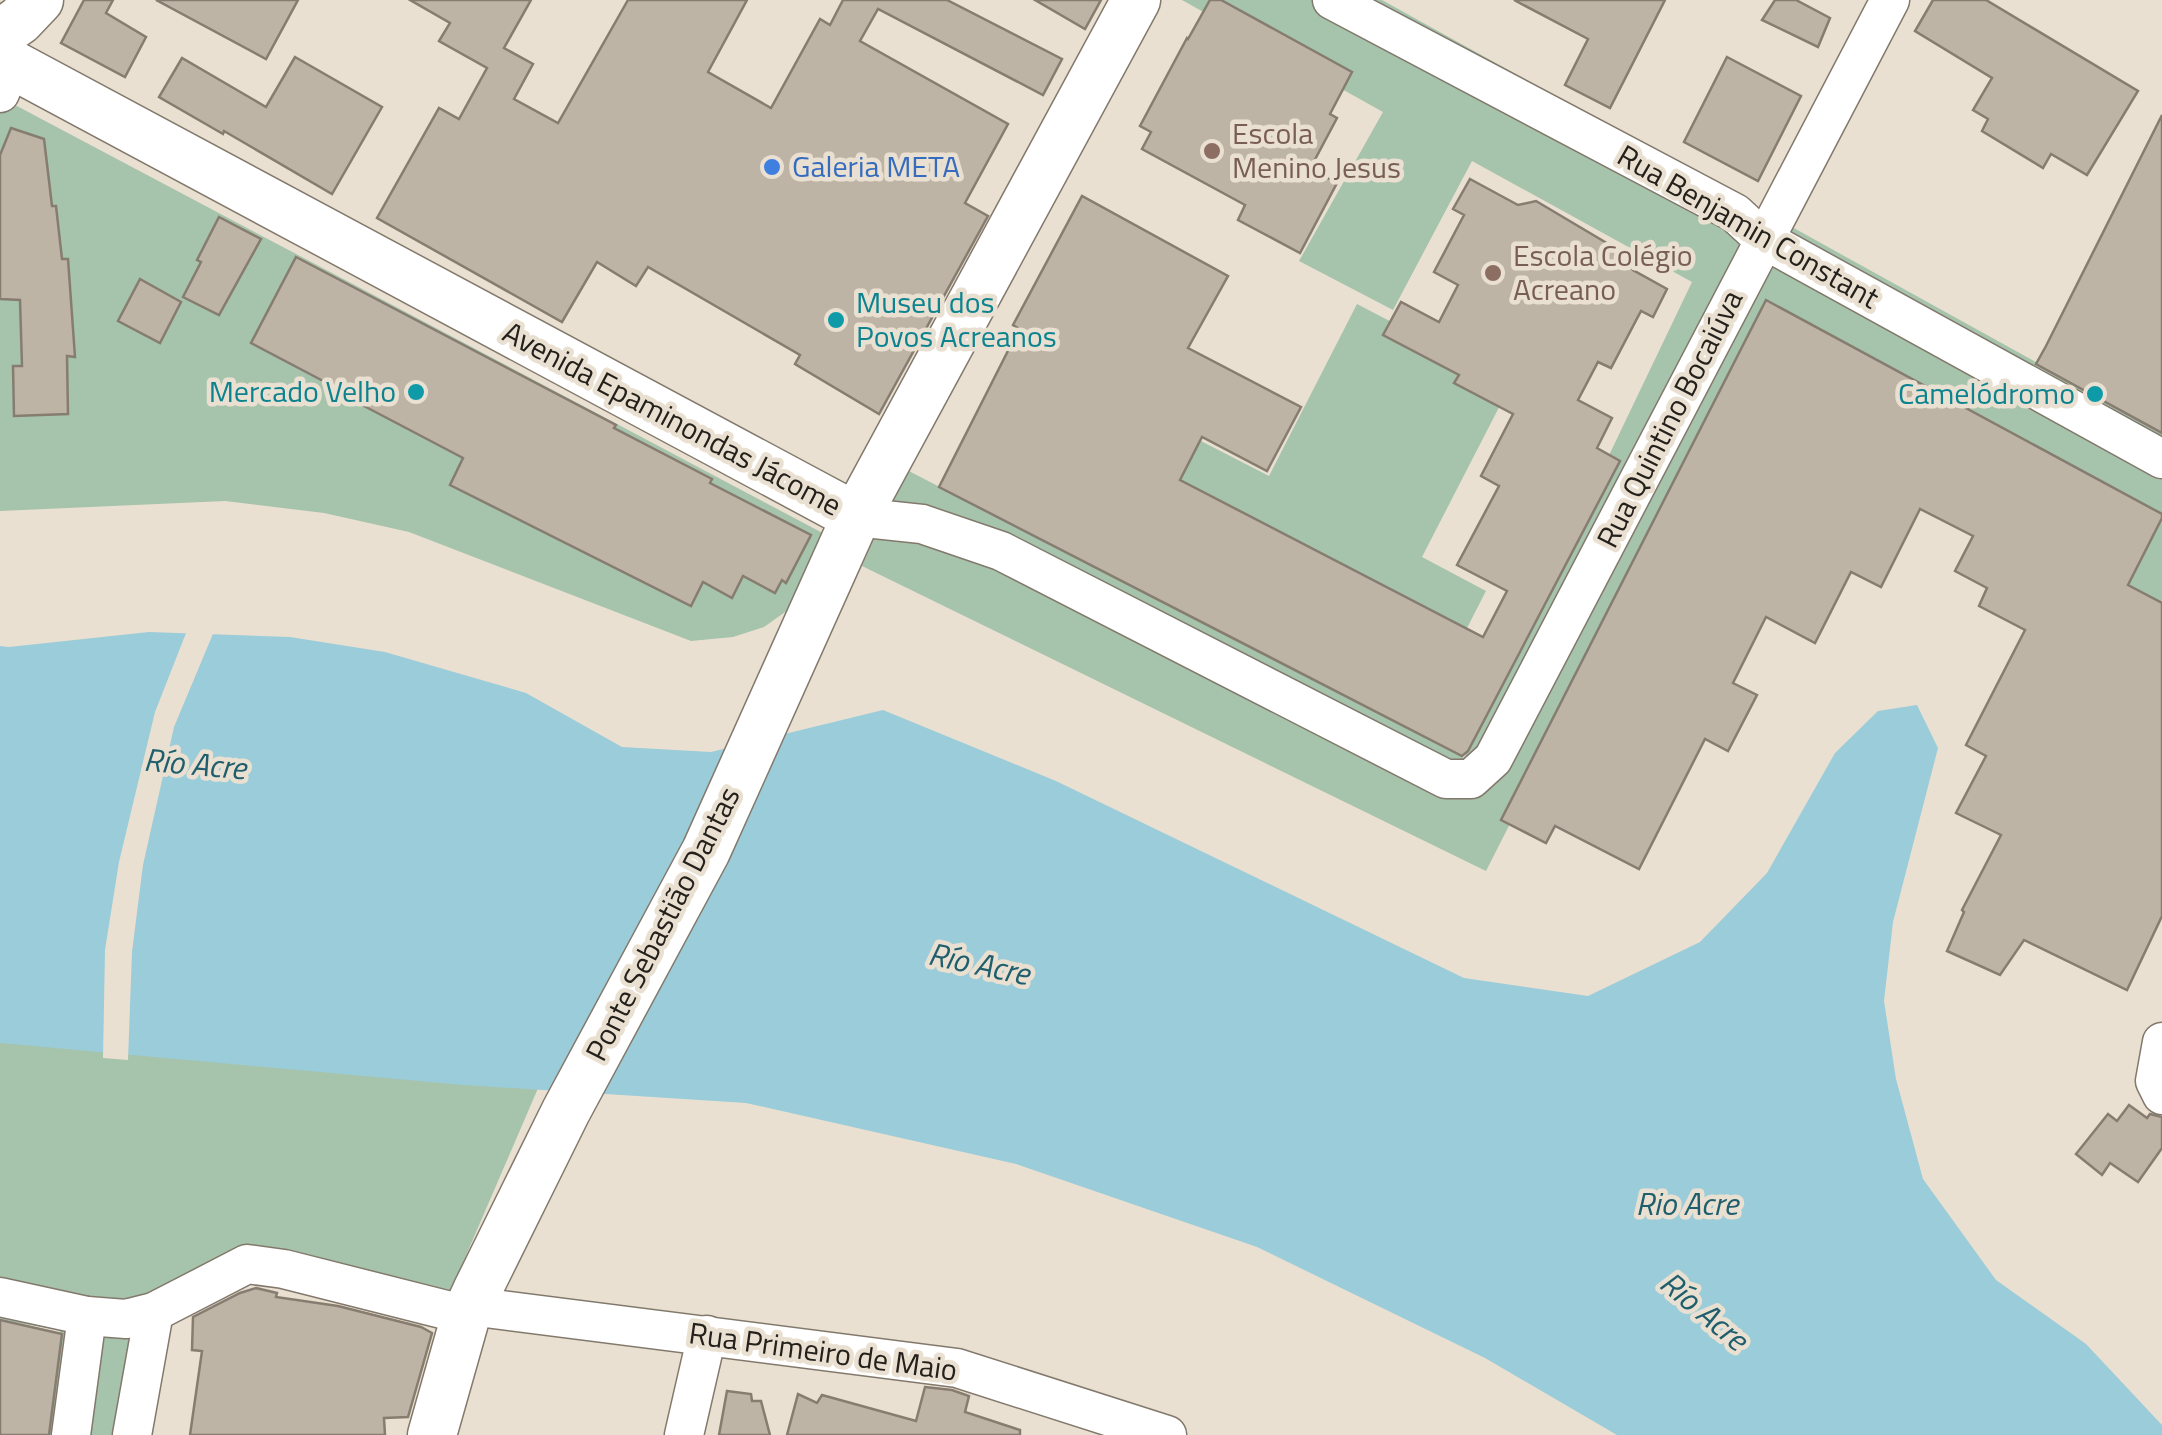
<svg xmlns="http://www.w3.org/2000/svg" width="2162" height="1435" font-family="'Titillium Web',sans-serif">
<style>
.green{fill:#a6c3ab}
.water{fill:#9bccd9}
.pier{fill:#eae0d1}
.building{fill:#beb4a6;stroke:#867d70;stroke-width:2.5}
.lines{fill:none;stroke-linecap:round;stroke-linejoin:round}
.minor-casing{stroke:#82796c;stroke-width:41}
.major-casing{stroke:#82796c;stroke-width:51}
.minor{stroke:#fff;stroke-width:38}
.major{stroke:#fff;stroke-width:48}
.education-dot{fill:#8d6e63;stroke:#eae0d1;stroke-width:4}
.shop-dot{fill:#3f7fe0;stroke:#eae0d1;stroke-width:4}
.culture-dot{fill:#0f9aa8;stroke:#eae0d1;stroke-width:4}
.labels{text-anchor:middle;stroke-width:9;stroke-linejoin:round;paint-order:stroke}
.education-label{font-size:30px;fill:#785e54;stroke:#eae0d1;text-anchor:start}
.shop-label{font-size:30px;fill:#366cbe;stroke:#eae0d1;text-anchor:start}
.street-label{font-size:30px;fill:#24201b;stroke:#eae0d1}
.culture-label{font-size:30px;fill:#0d838f;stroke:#eae0d1;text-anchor:end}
.water-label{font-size:32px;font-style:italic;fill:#1f5e6d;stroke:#eae0d1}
</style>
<rect width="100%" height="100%" fill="#eae0d1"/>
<g class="green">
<path d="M1182,0h200l780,432v171l-34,-18 -362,-266 -280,552 -624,-305 43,-97 559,289 228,-476 -220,-121 -79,149 -94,-49 84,-149z"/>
<path d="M0,97l832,441 -30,62 -38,27 -31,10 -42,4 -282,-109 -85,-19 -99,-12 -225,10z"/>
<path d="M1357,304l154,80 -89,173 64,34 -19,37 -287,-148 17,-41 72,37z"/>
<path d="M0,1042l539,44 -103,239 -180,-42 -94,26 -22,126h-94l14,-105 -60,-10z"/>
</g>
<path class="water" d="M149,632l141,5 95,15 141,41 96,54 89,5 172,-42 173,71 408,197 124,18 112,-54 67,-69 68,-120 43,-42 39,-6 21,43 -45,174 -9,79 12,78 27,100 73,101 90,64 76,81v10h-545l-132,-77 -228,-111 -241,-83 -270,-61 -283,-18 -463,-42v-397l9,1z"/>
<path class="pier" d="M188,628l27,1 -41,98 -31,138 -11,87 -4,108 -25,-2 2,-108 14,-88 36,-150z"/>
<g class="building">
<path d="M84,0h29l-7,13 40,24 -21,40 -64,-34z"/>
<path d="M156,0h142l-32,59z"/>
<path d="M410,0h121l-27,48 29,16 -19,35 44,24 70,-123h119l-39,72 63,36 49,-89 10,6 13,-25h104l115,59 -19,36 -165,-86 -18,32 148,83 -43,79 23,13 -109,198 -84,-50 5,-9 -152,-88 -12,19 -39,-24 -35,60 -185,-104 62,-110 20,11 28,-51 -48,-27 11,-18z"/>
<path d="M1035,0h66l-16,29z"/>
<path d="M1210,0h11l131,72 -22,42 7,4 -27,51 27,14 -37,70 -62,-33 7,-15 -103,-56 9,-17 -11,-6 47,-88 1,1z"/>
<path d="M1514,0h151l-55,108 -45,-23 23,-46z"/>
<path d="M1775,0h21l34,18 -12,29 -56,-27z"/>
<path d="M1933,0h53l152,91 -51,84 -36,-21 -8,14 -61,-37 6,-12 -15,-9 19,-32 -77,-47z"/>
<path d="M295,57l87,50 -50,87 -108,-63 -1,3 -64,-37 23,-39 84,49z"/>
<path d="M1727,57l74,39 -43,85 -74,-39z"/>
<path d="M2162,115v318l-126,-69 10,-18z"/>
<path d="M11,128l33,11 8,67h4l6,53h6l7,98 -8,-1 1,58 -54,2 -1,-50h9l-2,-66 -20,-1v-144z"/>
<path d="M1470,179l48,26 18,-4 91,54 6,15 34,19 -14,28 -12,-6 -30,57 -13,-6 -20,38 34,18 -15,30 23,13 -152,290 -6,5 -523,-269 80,-158 -6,-4 69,-129 146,80 -40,72 113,59 -34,64 -65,-34 -22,43 303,157 24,-46 -50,-26 42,-79 -18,-10 32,-62 -59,-31 5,-8 -76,-40 18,-33 38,20 19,-37 -24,-13 30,-57 -11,-6z"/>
<path d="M219,217l42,22 -42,76 -36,-18 18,-35 -4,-2z"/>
<path d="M296,257l320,168 -2,3 98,51 -2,4 101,52 -25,48 -4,-3 -7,13 -32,-17 -11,22 -29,-16 -12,24 -241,-121 13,-27 -118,-62 1,-3 -95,-50z"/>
<path d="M140,279l41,23 -21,41 -42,-22z"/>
<path d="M1766,300l396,214v4l-34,67 34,18v313l-35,74 -103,-50 -24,35 -53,-24 17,-39 -2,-2 39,-75 -45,-22 30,-57 -20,-11 59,-115 -46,-24 8,-18 -32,-17 18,-35 -53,-27 -39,78 -30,-15 -36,71 -49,-26 -33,66 24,12 -29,56 -23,-12 -66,130 -84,-43 -9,17 -45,-23z"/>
<path d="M2129,1105l18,13 3,-4 12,3v31l-24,34 -28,-19 -8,12 -26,-21 32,-40 9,7z"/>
<path d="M256,1288l21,5 -1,4 62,9 83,21 11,6 -24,84 -24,1 1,17h-195l12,-84 -10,-1 1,-33 47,-24z"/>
<path d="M0,1320l62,14 -13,101h-49z"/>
<path d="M925,1387l27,3 17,6 -4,16 55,18v5h-233l11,-41 19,9 5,-8 94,26z"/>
<path d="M727,1391l24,3 1,7h9l9,34h-51z"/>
</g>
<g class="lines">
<defs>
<g id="minor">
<path d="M1332,0l403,213 28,26 399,220"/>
<path d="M0,93l12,-29"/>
<path d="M856,517l66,7 79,27 445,228h25l22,-20 397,-759"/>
<path d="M2162,1042l-7,39 7,14"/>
<path d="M0,1297l87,19 39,3 28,-7 93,-48 37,5 182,46"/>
<path d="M470,1306l487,62 210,67"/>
<path d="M71,1435l16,-119"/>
<path d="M132,1435l22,-123"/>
<path d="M684,1435l23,-100"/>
</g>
<g id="major">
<path d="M0,34l20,-14 19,-20"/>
<path d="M0,58l856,459"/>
<path d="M432,1435l34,-120 11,-24 89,-180 140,-260 150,-334 280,-517"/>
</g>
</defs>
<use href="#minor" class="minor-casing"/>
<use href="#major" class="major-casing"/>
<use href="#minor" class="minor"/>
<use href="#major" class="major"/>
</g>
<g class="education-dot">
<circle cx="1212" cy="151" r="10"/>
<circle cx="1493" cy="273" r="10"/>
</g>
<circle class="shop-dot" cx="772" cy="167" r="10"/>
<g class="culture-dot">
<circle cx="836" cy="320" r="10"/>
<circle cx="416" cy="392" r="10"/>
<circle cx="2095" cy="394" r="10"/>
</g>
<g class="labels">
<g class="education-label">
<text x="1232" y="144">Escola<tspan x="1232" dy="34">Menino Jesus</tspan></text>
<text x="1513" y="266">Escola Colégio<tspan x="1513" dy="34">Acreano</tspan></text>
</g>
<g class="shop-label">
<text x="792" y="177">Galeria META</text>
</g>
<g class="street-label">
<text transform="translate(1748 227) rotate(30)" y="10">Rua Benjamin Constant</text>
<text transform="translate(672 419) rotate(28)" y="10">Avenida Epaminondas Jácome</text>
<text transform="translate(1670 419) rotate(-63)" y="10">Rua Quintino Bocaiúva</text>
<text transform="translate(663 924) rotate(-63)" y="10">Ponte Sebastião Dantas</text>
<text transform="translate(823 1352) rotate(8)" y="10">Rua Primeiro de Maio</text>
</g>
<g class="culture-label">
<text x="856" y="313" text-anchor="start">Museu dos<tspan x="856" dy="34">Povos Acreanos</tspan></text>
<text x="396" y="402">Mercado Velho</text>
<text x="2075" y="404">Camelódromo</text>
</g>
<g class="water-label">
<text transform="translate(195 764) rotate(5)" y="11">Río Acre</text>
<text transform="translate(979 964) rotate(12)" y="11">Río Acre</text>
<text x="1687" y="1215">Rio Acre</text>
<text transform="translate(1704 1311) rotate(40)" y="11">Río Acre</text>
</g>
</g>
</svg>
